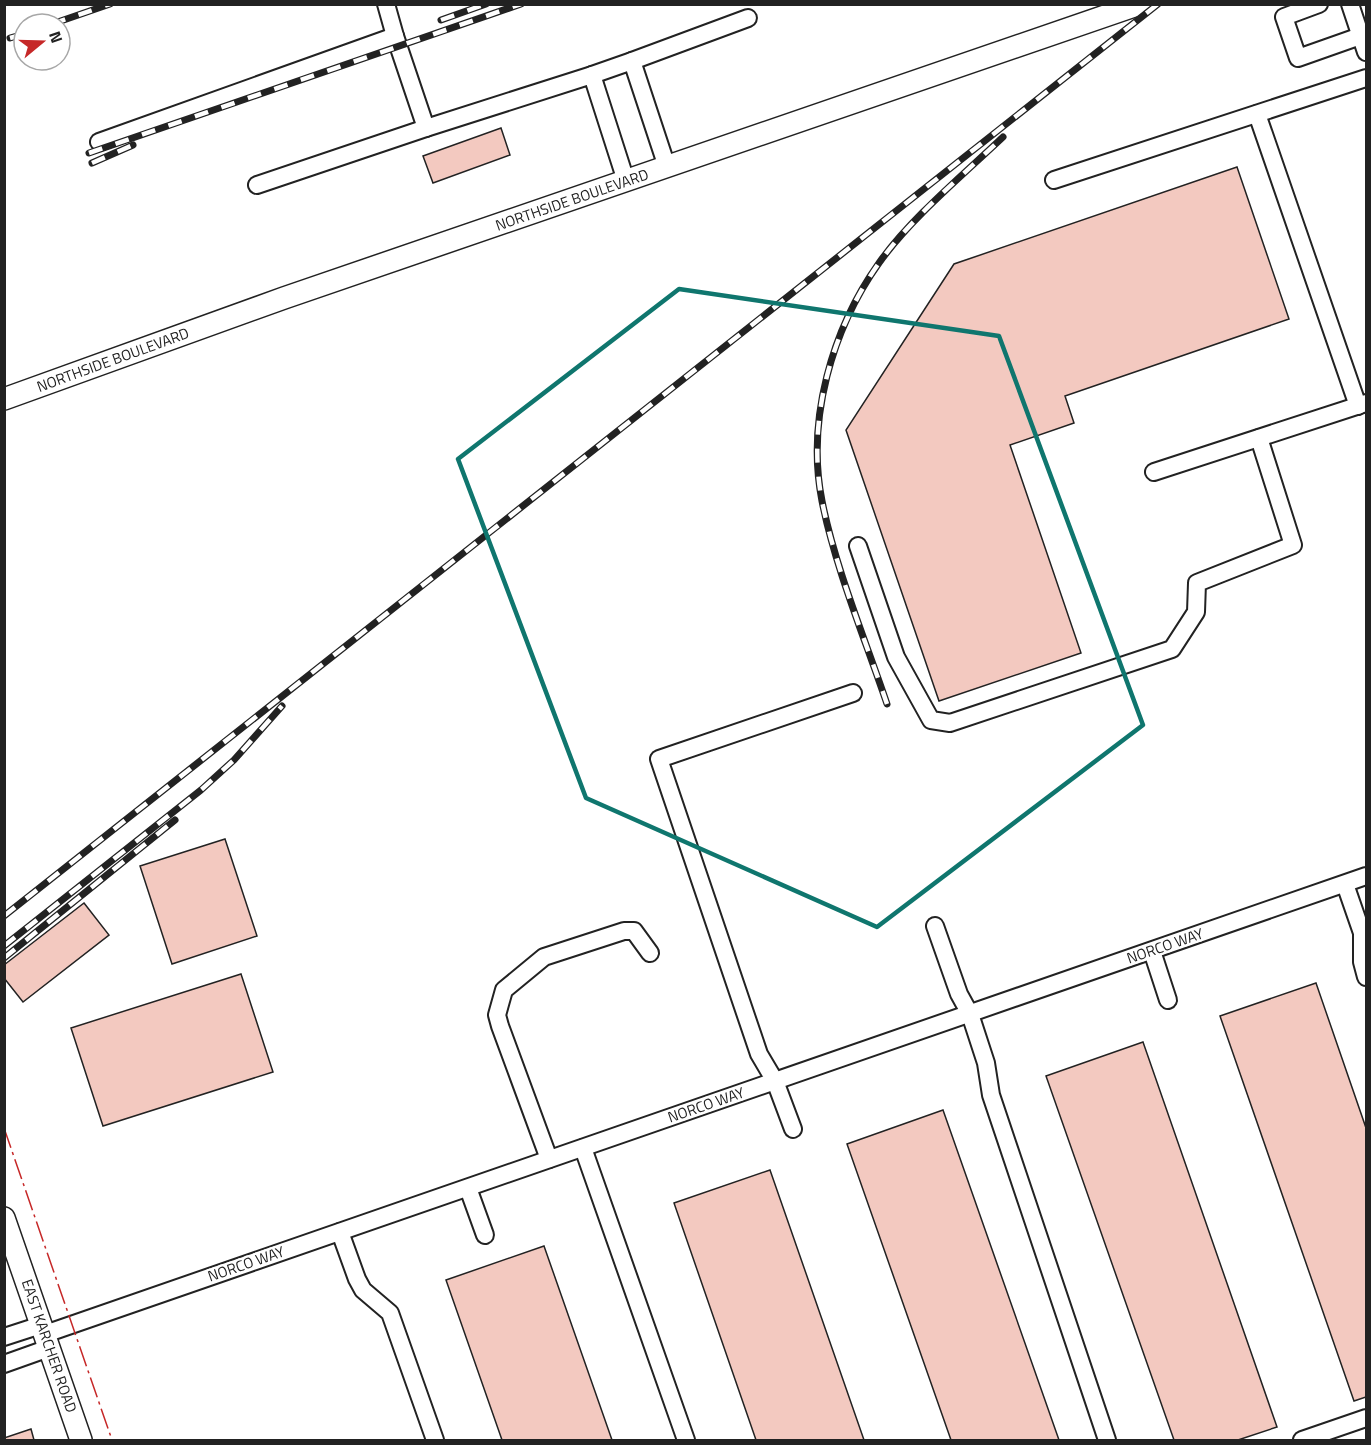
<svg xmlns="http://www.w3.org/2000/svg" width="1371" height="1445" font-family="'Titillium Web',sans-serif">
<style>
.building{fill:#f3c9c0;stroke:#222;stroke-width:1.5}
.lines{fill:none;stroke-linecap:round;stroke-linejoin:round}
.minor-casing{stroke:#222;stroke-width:20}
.major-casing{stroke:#222;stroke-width:24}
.minor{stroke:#fff;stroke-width:16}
.major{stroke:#fff;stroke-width:21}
.rail-casing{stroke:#222;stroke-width:7}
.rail{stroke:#fff;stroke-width:4.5;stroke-dasharray:14;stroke-linecap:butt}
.power{stroke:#c62828;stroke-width:1.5;stroke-dasharray:21 4.5 3 4.5;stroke-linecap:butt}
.marked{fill:none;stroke:#0f766e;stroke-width:4.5;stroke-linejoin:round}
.labels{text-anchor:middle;stroke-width:4.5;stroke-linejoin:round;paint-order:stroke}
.street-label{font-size:15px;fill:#222;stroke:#fff}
</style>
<rect width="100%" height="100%" fill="#fff"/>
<g class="building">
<path d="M501,128l9,27 -77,28 -10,-27z"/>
<path d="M1237,167l52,152 -224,77 9,27 -64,22 71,208 -142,48 -93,-271 108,-166z"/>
<path d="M225,839l32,97 -85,28 -32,-98z"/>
<path d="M84,903l25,32 -86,67 -19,-24v-13z"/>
<path d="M241,974l32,98 -170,54 -32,-98z"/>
<path d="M1316,983l50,145v269l-12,4 -134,-385z"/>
<path d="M1143,1042l134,385 -39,13h-64l-128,-364z"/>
<path d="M943,1110l116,330h-108l-104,-296z"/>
<path d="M770,1170l94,270h-108l-82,-237z"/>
<path d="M544,1246l68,194h-110l-56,-160z"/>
<path d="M31,1429l3,11h-30v-2z"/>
</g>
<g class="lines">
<defs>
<g id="minor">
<path d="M386,4l9,32"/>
<path d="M1319,4l-35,13 14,41 68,-24"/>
<path d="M1350,4l16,48"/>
<path d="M632,61l116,-43"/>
<path d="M592,75l40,-14 35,106"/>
<path d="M1257,114l101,292"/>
<path d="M99,142l296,-106 31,92"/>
<path d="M1054,180l312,-102"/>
<path d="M257,185l169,-57 166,-53 34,106"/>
<path d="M1154,472l212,-69"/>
<path d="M858,546l38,111 35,63 19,3 222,-74 24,-37 1,-29 96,-38 -34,-107"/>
<path d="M1345,884l17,49v29l4,15"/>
<path d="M935,926l24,68 11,20 16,49 5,32 116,345"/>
<path d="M1152,951l16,49"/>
<path d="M793,1129l-18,-48 -16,-27 -100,-295 194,-66"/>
<path d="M583,1148l103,292"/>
<path d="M549,1159l-49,-133 -3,-11 7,-25 40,-33 80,-26h10l16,22"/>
<path d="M468,1188l17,47"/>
<path d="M340,1232l17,47 6,11 27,23 45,127"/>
<path d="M45,1334l1321,-458"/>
<path d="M4,1337l37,-12"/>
<path d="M4,1364l45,-16"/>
<path d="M1302,1440l64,-22"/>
</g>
<g id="major">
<path d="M4,399l280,-101 856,-294"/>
<path d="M4,1218l77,222"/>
</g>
</defs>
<use href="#minor" class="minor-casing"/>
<use href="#major" class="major-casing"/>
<use href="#minor" class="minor"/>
<use href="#major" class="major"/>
<defs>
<g id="rail">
<path d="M441,20l45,-16"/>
<path d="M52,24l58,-20"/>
<path d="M10,38l14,-4"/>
<path d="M89,153l432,-149"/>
<path d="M92,163l41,-18"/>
<path d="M887,704c-22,-65 -52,-137 -65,-203 -16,-81 10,-172 57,-238 31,-44 84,-88 124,-126"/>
<path d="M4,916l1154,-912"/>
<path d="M4,946l197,-156 33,-30 48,-54"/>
<path d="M4,958l171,-138"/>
</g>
</defs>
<use href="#rail" class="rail-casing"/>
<use href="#rail" class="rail"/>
<path class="power" d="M4,1128l108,312"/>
</g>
<path class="marked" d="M679,289l320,47 144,389 -266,202 -291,-129 -128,-339z"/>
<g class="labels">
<g class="street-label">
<text transform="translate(572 200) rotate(-19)" y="5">NORTHSIDE BOULEVARD</text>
<text transform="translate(113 360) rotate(-20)" y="5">NORTHSIDE BOULEVARD</text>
<text transform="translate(1165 946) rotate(-19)" y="5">NORCO WAY</text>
<text transform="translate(706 1105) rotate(-19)" y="5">NORCO WAY</text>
<text transform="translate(246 1264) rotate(-19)" y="5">NORCO WAY</text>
<text transform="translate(49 1346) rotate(71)" y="5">EAST KARCHER ROAD</text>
</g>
</g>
<rect width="1371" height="1445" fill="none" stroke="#222222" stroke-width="12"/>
<g transform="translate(42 42) rotate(71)"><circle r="28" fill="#ffffff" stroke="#a7a7a7" stroke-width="1.5"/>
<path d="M0-4.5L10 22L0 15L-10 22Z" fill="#c62828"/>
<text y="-9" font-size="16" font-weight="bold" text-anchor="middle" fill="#222222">N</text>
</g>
</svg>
